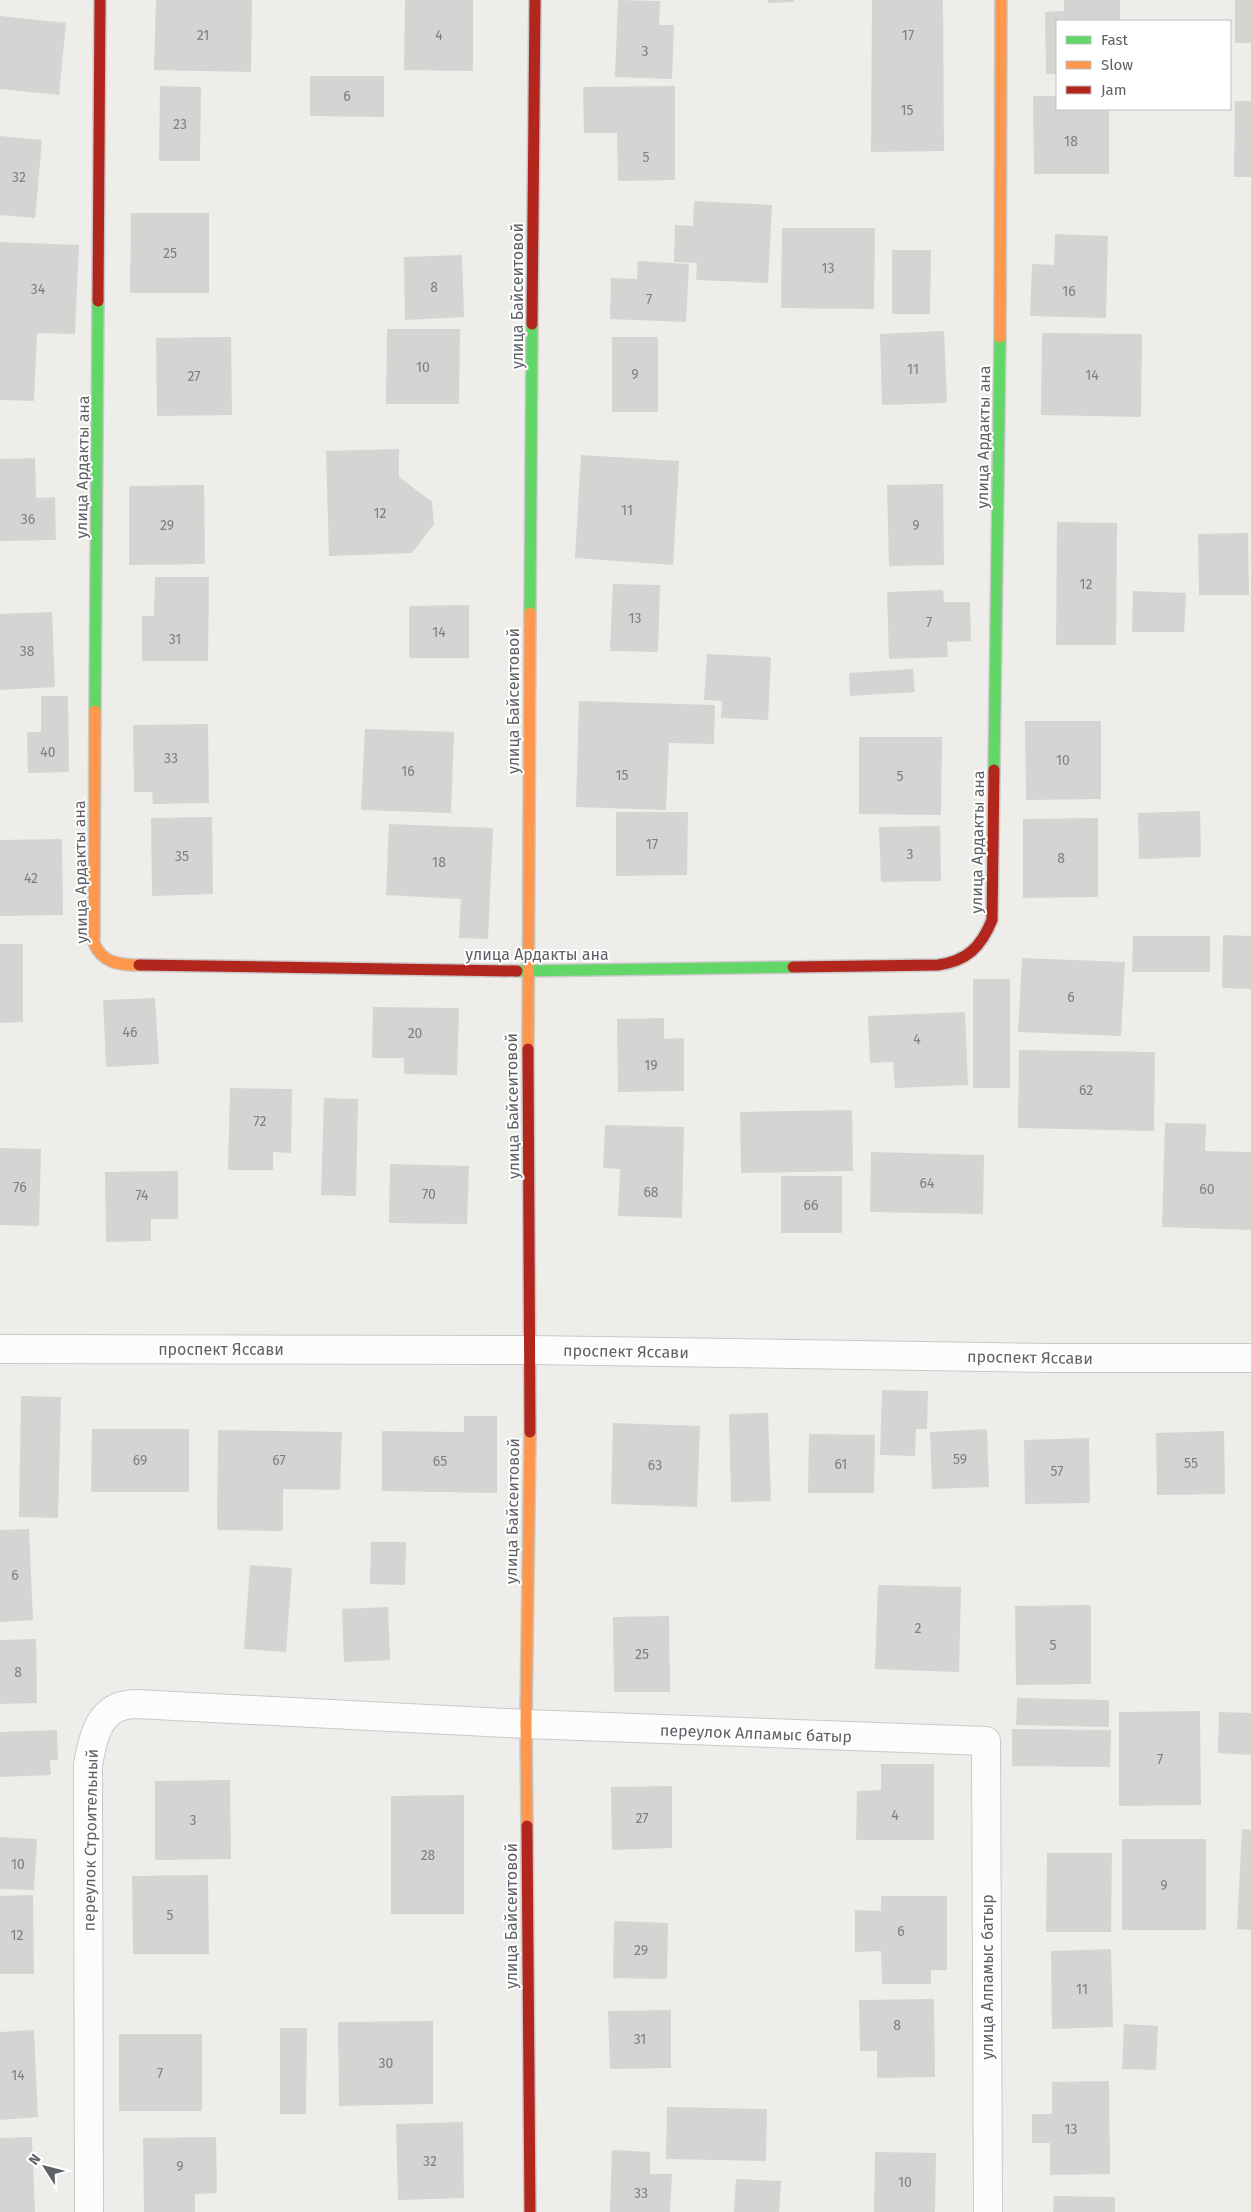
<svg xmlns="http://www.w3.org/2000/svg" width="1251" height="2212" font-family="'Fira Sans',sans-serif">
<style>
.building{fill:#d5d4d2}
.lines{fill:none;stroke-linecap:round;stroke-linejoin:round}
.street-casing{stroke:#cac9ca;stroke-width:30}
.fast-casing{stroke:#c9c9c9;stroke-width:14}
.slow-casing{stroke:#c9c9c9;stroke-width:14}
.jam-casing{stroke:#c9c9c9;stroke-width:14}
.street{stroke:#fcfcfc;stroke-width:28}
.fast{stroke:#63d668;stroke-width:11}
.slow{stroke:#ff974d;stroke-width:11}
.jam{stroke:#b3261e;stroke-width:11}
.labels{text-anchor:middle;stroke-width:4;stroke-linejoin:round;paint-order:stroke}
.number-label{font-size:14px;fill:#7d7f82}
.street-label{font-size:16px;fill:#5e6166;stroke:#fff}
</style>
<rect width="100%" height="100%" fill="#eeede9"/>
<g class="building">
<path d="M156,0h96l-1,72 -97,-2z"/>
<path d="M405,0h68v71l-69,-1z"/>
<path d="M618,0l42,1 -1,24h15l-2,54 -57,-2z"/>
<path d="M768,0h26v2l-26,1z"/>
<path d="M872,0h71l1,151 -73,1z"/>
<path d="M1064,0h56v21h-63v53h-11l-1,-62 19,-1z"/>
<rect x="1235" y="0" width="16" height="43"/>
<path d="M0,16l66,7 -7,72 -59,-6z"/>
<path d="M310,76h74v41l-74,-1z"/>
<path d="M160,86l41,1 -1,74h-41z"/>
<path d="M675,86v94l-57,1 -1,-48h-33l-1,-46z"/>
<path d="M1033,96h24v13h52v65h-75z"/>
<path d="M1235,101h16v76h-17z"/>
<path d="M0,136l42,4 -7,78 -35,-3z"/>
<path d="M694,201l78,4 -4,78 -72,-3 1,-17 -23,-1 1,-37 18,1z"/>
<path d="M131,213h78v80h-79z"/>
<path d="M782,228h93l-1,81 -93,-1z"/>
<path d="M1055,234l53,2 -2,82 -76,-2 2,-52 22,1z"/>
<path d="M0,242l79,3 -4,89 -38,-1 -3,68 -34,-1z"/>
<path d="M892,250h39l-1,64h-38z"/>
<path d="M462,255l2,62 -59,3 -1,-63z"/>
<path d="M638,261l51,3 -3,58 -76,-3 1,-41 26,1z"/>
<path d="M387,329h73l-1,75h-73z"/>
<path d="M944,331l3,72 -65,2 -2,-71z"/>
<path d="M1042,333l100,1 -1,83 -100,-2z"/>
<path d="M231,337l1,78 -75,1 -1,-78z"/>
<rect x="612" y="337" width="46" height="75"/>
<path d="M399,449v28l33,25 2,22 -22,29 -83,3 -3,-105z"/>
<path d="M581,455l98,6 -6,104 -98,-7z"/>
<path d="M35,458l1,40 19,-1 1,43 -56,1v-82z"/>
<path d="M943,484l1,81 -55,1 -2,-81z"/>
<path d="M204,485l1,79 -76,1v-79z"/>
<path d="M1057,522l60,1 -1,122h-60z"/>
<path d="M1248,533l1,62h-50l-1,-61z"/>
<path d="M155,577h54l-1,84h-66v-45h12z"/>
<path d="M613,584l47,1 -2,67 -48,-1z"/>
<path d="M943,590l1,12h26l1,39 -24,1 1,15 -59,2 -2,-67z"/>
<path d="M1133,591l53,2 -2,39h-52z"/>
<path d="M469,605v53h-60v-52z"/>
<path d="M52,612l3,75 -55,3v-76z"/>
<path d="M707,654l64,3 -3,63 -47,-2 1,-17 -18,-1z"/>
<path d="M913,669l2,23 -65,4 -1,-23z"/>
<path d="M41,696h27l1,76 -41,1 -1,-41h14z"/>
<path d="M579,701l136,4 -1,39 -45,-1 -3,67 -90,-3z"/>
<path d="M1025,721h76v78l-75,1z"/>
<path d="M208,724l1,79 -56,1 -1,-12h-18l-1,-67z"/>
<path d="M365,729l89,3 -3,81 -90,-3z"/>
<path d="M859,737h83l-1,78 -82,-1z"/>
<path d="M1200,811l1,46 -62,2 -1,-46z"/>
<path d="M616,812h72l-1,63 -71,1z"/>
<path d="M212,817l1,77 -61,2 -1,-78z"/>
<path d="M1098,818v79l-75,1v-79z"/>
<path d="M389,824l104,4 -5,111 -29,-1 2,-39 -75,-4z"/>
<path d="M940,826l1,55 -60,1 -2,-55z"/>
<path d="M62,839l1,76 -63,1v-76z"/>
<path d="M1223,935l28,1v53l-29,-1z"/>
<path d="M1133,936h77v36h-78z"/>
<path d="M0,944h23v78l-23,1z"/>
<path d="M1022,958l103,4 -4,74 -103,-4z"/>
<rect x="973" y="979" width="37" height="109"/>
<path d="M155,998l4,66 -53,3 -3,-67z"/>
<path d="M373,1007l86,1 -2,67 -53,-1v-16h-32z"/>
<path d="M965,1012l3,73 -73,3 -2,-26 -23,1 -2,-47z"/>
<path d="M664,1018v21l20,-1v53l-66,1 -1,-73z"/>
<path d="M1019,1050l136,2 -1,79 -136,-3z"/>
<path d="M230,1088l62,1 -1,64 -18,-1v18h-45z"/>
<path d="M324,1098l34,1 -2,97 -35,-1z"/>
<path d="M852,1110l1,61 -112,2 -1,-61z"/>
<path d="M1165,1123l41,1 -1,27 46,1v78l-89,-3z"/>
<path d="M605,1125l79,2 -2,91 -64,-2 2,-47 -17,-1z"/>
<path d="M0,1148l41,1 -2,77 -39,-1z"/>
<path d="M871,1152l113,3 -1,59 -113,-2z"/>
<path d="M390,1164l79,2 -2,58 -78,-1z"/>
<path d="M178,1171v48h-27v22l-45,1 -1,-70z"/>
<rect x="781" y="1176" width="61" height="57"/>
<path d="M882,1390l46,1 -1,38h-11l-1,27 -35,-1z"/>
<path d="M21,1396l40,1 -3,121 -39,-1z"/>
<path d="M768,1413l3,88 -40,1 -2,-88z"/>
<path d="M464,1416h33v77l-115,-2v-60l82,1z"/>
<path d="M613,1423l87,3 -3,81 -86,-3z"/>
<path d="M92,1429h97v63h-98z"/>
<path d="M987,1429l2,58 -57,2 -2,-57z"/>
<path d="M218,1430l124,2 -2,58 -57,-1v42l-66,-1z"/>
<path d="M1224,1431l1,63 -68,1 -1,-62z"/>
<path d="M809,1434l66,1 -1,58h-66z"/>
<path d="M1089,1438l1,65 -65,1 -1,-64z"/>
<path d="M29,1529l4,91 -33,2v-92z"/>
<path d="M371,1542h35l-1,43 -35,-1z"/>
<path d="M250,1565l42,3 -6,84 -42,-3z"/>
<path d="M878,1585l83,2 -2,85 -84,-3z"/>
<path d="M1091,1605v79l-75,1 -1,-79z"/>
<path d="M388,1607l2,53 -46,2 -2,-53z"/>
<path d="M669,1616l1,76h-56l-1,-75z"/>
<path d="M36,1639l1,64 -37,1v-64z"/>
<path d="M1017,1698l92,2v27l-93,-2z"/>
<path d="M1200,1711l1,94 -82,1v-94z"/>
<path d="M1219,1712l32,1v42l-33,-2z"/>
<path d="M1012,1729l99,1 -1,37 -98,-1z"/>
<path d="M57,1730l1,30h-8l1,15 -51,2v-45z"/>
<path d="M881,1764h53v76h-78l1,-49 24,-1z"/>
<path d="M230,1780l1,79 -76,1v-79z"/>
<path d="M672,1786v62l-60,2 -1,-63z"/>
<path d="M464,1795v119h-73v-118z"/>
<path d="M1242,1829l9,1v100l-14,-1z"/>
<path d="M0,1837l37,2 -3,51 -34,-1z"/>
<rect x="1122" y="1839" width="84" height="91"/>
<path d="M1047,1853h65l-1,79h-65z"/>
<path d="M208,1875l1,79h-76l-1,-78z"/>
<path d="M33,1895l1,79h-34v-78z"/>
<path d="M881,1896h66v74h-16v14h-49l-1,-33 -26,1v-42l26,1z"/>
<path d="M614,1921l54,2 -1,56 -54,-1z"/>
<path d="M1111,1949l2,78 -61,2 -1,-78z"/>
<path d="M934,1999l1,78 -58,1v-27h-17l-1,-51z"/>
<path d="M671,2010v58l-61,1 -2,-58z"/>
<path d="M433,2021v83l-94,2 -1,-84z"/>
<path d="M1124,2024l34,2 -2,44 -34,-1z"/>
<path d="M280,2028h27l-1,86h-26z"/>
<path d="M34,2030l4,87 -38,3v-88z"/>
<rect x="119" y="2034" width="83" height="77"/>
<path d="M1109,2081l1,93 -60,1v-32h-18v-29h20v-32z"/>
<path d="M667,2107l100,2 -1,52 -100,-2z"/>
<path d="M463,2122l1,76 -66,2 -2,-76z"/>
<path d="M32,2137l3,75h-35v-74z"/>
<path d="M216,2137l1,56 -22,1v18h-51l-1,-74z"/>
<path d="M612,2150l38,2v22h22l-2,38h-60z"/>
<path d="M875,2152l61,1 -1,59h-61z"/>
<path d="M736,2179l45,2 -2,31h-45z"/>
<path d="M1054,2196l61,1v15h-62z"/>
</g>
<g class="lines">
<defs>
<g id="street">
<path d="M0,1349l531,1 519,8h201"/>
<path d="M89,2212l-1,-447c5,-30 12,-61 48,-61l390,20 460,17 2,471"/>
</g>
<g id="fast">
<path d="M530,613l2,-289"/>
<path d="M95,711l3,-410"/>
<path d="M994,770l6,-433"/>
<path d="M517,971l276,-4"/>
</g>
<g id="slow">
<path d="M1000,337l1,-337"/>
<path d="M95,711l-1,232c8,20 25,22 45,22"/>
<path d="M528,1049l2,-436"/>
<path d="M527,1826l-1,-102 4,-292"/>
</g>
<g id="jam">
<path d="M98,301l2,-301"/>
<path d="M532,324l3,-324"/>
<path d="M139,965l378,6"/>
<path d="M793,967l145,-2c29,-4 43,-18 54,-45l2,-150"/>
<path d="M528,1049l2,383"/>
<path d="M527,1826l3,386"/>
</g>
</defs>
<use href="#street" class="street-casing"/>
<use href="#fast" class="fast-casing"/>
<use href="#slow" class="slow-casing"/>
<use href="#jam" class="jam-casing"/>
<use href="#street" class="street"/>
<use href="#fast" class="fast"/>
<use href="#slow" class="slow"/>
<use href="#jam" class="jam"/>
</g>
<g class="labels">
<g class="number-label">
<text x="203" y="40">21</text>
<text x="439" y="40">4</text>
<text x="908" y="40">17</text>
<text x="645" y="56">3</text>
<text x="347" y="101">6</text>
<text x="907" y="115">15</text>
<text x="180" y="129">23</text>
<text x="1071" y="146">18</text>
<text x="646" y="162">5</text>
<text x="19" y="182">32</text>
<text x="170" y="258">25</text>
<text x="828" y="273">13</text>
<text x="434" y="292">8</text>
<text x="38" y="294">34</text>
<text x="1069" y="296">16</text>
<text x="649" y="304">7</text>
<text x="423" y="372">10</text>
<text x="913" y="374">11</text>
<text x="635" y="379">9</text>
<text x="1092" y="380">14</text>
<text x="194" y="381">27</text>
<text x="627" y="515">11</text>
<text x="380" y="518">12</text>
<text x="28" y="524">36</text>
<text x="167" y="530">29</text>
<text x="916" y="530">9</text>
<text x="1086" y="589">12</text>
<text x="635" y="623">13</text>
<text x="929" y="627">7</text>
<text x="439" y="637">14</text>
<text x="175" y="644">31</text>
<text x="27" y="656">38</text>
<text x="48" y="757">40</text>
<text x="171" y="763">33</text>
<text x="1063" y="765">10</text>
<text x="408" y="776">16</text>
<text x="622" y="780">15</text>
<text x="900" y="781">5</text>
<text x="652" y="849">17</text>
<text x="910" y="859">3</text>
<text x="182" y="861">35</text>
<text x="1061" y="863">8</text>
<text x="439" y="867">18</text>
<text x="31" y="883">42</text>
<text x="1071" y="1002">6</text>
<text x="130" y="1037">46</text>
<text x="415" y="1038">20</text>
<text x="917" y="1044">4</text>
<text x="651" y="1070">19</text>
<text x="1086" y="1095">62</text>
<text x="260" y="1126">72</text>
<text x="927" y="1188">64</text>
<text x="20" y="1192">76</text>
<text x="1207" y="1194">60</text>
<text x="651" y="1197">68</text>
<text x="429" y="1199">70</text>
<text x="142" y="1200">74</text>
<text x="811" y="1210">66</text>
<text x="960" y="1464">59</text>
<text x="140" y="1465">69</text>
<text x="279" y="1465">67</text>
<text x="440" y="1466">65</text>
<text x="1191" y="1468">55</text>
<text x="841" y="1469">61</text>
<text x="655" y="1470">63</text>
<text x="1057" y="1476">57</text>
<text x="15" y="1580">6</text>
<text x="918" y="1633">2</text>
<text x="1053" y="1650">5</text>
<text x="642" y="1659">25</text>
<text x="18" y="1677">8</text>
<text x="1160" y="1764">7</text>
<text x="895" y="1820">4</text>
<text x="642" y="1823">27</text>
<text x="193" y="1825">3</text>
<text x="428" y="1860">28</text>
<text x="18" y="1869">10</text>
<text x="1164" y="1890">9</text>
<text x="170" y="1920">5</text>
<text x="901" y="1936">6</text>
<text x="17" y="1940">12</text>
<text x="641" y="1955">29</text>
<text x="1082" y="1994">11</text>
<text x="897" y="2030">8</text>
<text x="640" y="2044">31</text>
<text x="386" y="2068">30</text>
<text x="160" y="2078">7</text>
<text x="18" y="2080">14</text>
<text x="1071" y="2134">13</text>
<text x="430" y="2166">32</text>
<text x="180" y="2171">9</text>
<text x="905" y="2187">10</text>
<text x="641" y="2198">33</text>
</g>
<g class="street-label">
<text transform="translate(517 296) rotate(-90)" y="6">улица Байсеитовой</text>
<text transform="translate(983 437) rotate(-89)" y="6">улица Ардакты ана</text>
<text transform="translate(82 467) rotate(-89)" y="6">улица Ардакты ана</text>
<text transform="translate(513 701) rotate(-90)" y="6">улица Байсеитовой</text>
<text transform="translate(977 842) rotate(-89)" y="6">улица Ардакты ана</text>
<text transform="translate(80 872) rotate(-91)" y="6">улица Ардакты ана</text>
<text x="537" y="960">улица Ардакты ана</text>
<text transform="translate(512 1106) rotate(-91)" y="6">улица Байсеитовой</text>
<text x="221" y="1355">проспект Яссави</text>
<text transform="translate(626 1351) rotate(1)" y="6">проспект Яссави</text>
<text transform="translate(1030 1357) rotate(1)" y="6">проспект Яссави</text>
<text transform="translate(512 1511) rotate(-89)" y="6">улица Байсеитовой</text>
<text transform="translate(756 1733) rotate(2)" y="6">переулок Алпамыс батыр</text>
<text transform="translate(90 1840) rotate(-89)" y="6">переулок Строительный</text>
<text transform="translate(511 1916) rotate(-90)" y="6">улица Байсеитовой</text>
<text transform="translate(987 1977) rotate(-90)" y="6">улица Алпамыс батыр</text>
</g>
</g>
<rect x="1056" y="20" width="175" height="90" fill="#ffffff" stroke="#bfc0c2"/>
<rect x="1066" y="36" width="25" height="8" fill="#63d668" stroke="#bfc0c2"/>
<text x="1101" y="45" font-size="15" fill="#5e6166">Fast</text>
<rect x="1066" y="61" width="25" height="8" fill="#ff974d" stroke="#bfc0c2"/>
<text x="1101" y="70" font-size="15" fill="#5e6166">Slow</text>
<rect x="1066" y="86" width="25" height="8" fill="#b3261e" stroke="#bfc0c2"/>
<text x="1101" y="95" font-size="15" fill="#5e6166">Jam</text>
<g transform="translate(45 2167) rotate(306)" stroke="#ffffff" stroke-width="4" paint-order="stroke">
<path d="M0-4L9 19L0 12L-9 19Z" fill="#5e6166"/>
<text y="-8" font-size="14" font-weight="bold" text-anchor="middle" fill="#5e6166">N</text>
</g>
</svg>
